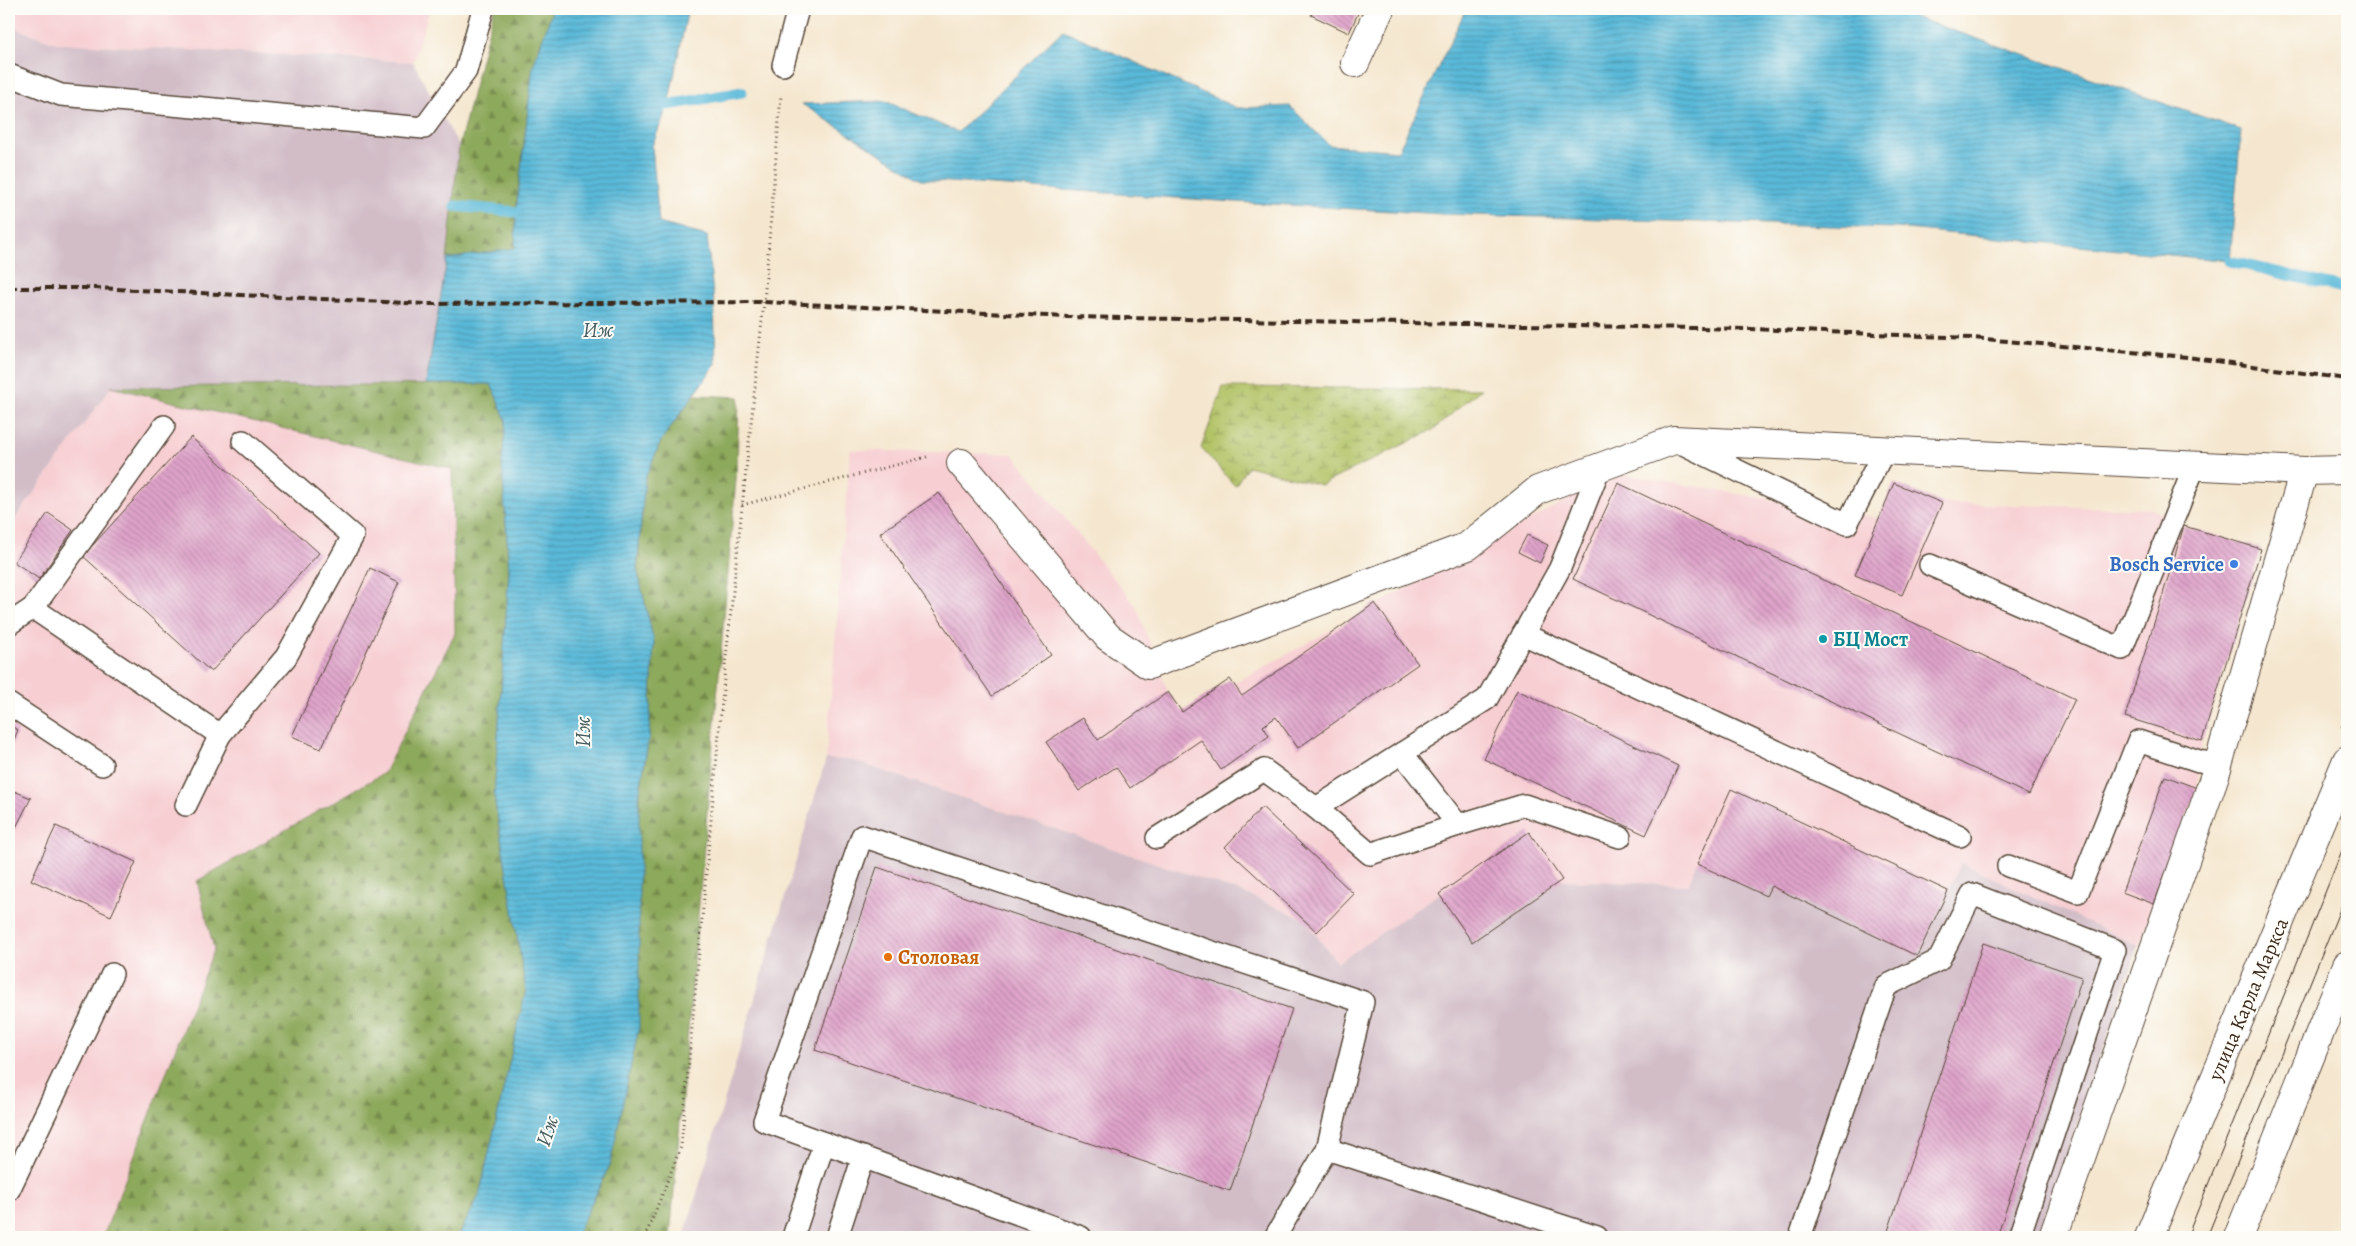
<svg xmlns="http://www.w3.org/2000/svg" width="2356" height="1246" font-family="Alegreya,serif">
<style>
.built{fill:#f7cfd3}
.industrial{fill:#d2bdc7}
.forest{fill:url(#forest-firs);stroke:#646a3c}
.wetland{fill:url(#wetland-marsh);stroke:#767642}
.water{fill:url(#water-rules);stroke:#4a727c}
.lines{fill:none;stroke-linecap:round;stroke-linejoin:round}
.stream{stroke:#5ab9d9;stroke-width:11}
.building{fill:url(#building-back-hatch)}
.lane-casing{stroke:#574639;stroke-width:24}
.street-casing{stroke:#574639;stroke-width:30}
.primary-casing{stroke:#574639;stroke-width:30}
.path{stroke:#574639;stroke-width:3;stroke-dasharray:1 4;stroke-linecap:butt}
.lane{stroke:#fff;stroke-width:21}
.street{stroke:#fff;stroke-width:28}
.primary{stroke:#fff;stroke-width:28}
.tram{stroke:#3b2a1e;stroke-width:1}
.rail{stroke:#3b2a1e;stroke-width:4;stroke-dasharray:8 4;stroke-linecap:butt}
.shop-dot{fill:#3f7fe0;stroke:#fdfcf7;stroke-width:2}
.culture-dot{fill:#0f9aa8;stroke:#fdfcf7;stroke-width:2}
.food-dot{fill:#e8710a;stroke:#fdfcf7;stroke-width:2}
.labels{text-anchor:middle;stroke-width:4;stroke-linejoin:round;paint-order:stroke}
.shop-label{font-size:20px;font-weight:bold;fill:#366cbe;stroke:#fdfcf7;text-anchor:end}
.culture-label{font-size:20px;font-weight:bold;fill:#0d838f;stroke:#fdfcf7;text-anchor:start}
.food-label{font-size:20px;font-weight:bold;fill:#c56008;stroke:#fdfcf7;text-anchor:start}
.street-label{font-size:20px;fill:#3b2a1e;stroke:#fdfcf7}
.water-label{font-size:21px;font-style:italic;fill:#465c5f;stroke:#fdfcf7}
</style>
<defs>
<pattern id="forest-firs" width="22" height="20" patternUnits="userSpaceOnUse" patternTransform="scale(1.25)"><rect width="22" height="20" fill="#8da95b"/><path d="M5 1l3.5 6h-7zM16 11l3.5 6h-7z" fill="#748a4b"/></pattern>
<pattern id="wetland-marsh" width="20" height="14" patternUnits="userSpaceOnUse" patternTransform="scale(1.25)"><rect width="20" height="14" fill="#b2c366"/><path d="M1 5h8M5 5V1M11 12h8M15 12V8" fill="none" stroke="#929f53"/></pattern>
<pattern id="water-rules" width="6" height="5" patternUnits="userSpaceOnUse" patternTransform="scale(1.25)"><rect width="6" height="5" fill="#5ab9d9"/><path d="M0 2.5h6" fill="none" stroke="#4c97af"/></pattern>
<pattern id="building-back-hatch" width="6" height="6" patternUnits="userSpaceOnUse" patternTransform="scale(1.25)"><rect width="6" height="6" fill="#dfa3ca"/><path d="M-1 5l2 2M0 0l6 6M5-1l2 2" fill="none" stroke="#b685a3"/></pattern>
</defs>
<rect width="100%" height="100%" fill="#fdfcf7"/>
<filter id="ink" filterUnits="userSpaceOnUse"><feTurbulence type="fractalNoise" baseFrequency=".02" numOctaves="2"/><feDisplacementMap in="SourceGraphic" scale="10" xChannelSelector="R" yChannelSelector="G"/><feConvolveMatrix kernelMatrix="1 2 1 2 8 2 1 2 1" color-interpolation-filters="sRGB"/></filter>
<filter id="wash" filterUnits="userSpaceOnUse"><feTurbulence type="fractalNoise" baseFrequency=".0096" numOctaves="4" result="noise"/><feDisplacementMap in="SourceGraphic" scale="20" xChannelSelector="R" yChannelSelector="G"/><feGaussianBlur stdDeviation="1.12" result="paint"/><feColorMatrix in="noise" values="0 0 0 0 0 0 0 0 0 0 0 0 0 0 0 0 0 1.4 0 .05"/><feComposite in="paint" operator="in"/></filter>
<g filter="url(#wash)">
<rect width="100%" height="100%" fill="#f5e7cf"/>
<g class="built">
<path d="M9,9h421l-17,53 -357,-19 -47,-17z"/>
<path d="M111,387l341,82 3,165 -71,139 -187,108 17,68 -111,288h-94v-710z"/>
<path d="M850,450l163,4 123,152 32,86 14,20 433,-239 264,45 15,-35 48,20 211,6 31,17 77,23 -59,192 -5,47 -58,158 -178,-82 -44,92 -146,-70 -5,10 -69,-32 -8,21 -127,-5 -90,62 -33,-47 -102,68 -33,-44 -63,-27 -390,-132 -25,-1z"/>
</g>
<g class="industrial">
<path d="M9,26l47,17 357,19 46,84 -12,113 -21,125 -315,3 -102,140z"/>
<path d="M826,759l25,1 390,132 63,27 33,44 102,-69 34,48 89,-62 126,5 9,-21 69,32 5,-10 146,70 44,-93 178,83 -101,291h-1354z"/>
</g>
<g class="forest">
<path d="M494,9h59l-20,57 -17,146 -1,37 -68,10 12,-113z"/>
<path d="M491,384l15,36 -4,42 7,109 -15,225 32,194 -47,206 -21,41h-355l111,-288 -17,-68 187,-108 71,-140 -3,-164 -341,-82z"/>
<path d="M695,395l44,2 -2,71 -67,769h-95l35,-72 29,-368 10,-60 5,-95 -17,-73 8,-91 17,-39z"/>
</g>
<path class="wetland" d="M1223,387l258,2 -48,41 -112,55 -73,-19 -13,20 -34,-38z"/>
<g class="water">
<path d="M553,9h135l-20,96 -16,41 7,77 48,13 7,68 2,60 -54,75 -17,39 -8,91 17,73 -5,95 -10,60v230l-29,138 -35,72h-117l21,-41 47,-206 -32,-194 15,-225 -7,-109 4,-42 -15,-36h-65l21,-125 68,-11 1,-36 17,-146z"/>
<path d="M1466,9h425l350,121 -11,131 -334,-33 -454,-14 -223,-13 -298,-21 -119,-76 83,-3 73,31 105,-102 174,78 53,-2 39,39 69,6z"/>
</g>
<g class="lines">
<g class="stream">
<path d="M668,105l74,-13"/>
<path d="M455,206l61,6"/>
<path d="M2230,261l117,28"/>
</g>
</g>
<g id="blocks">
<g class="building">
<path d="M1314,9h46l-11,24 -38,-18z"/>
<path d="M191,437l128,116 -108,119 -128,-116z"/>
<path d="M1618,483l457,216 -46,96 -456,-216z"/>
<path d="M1894,483l48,20 -40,92 -47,-20z"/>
<path d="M939,493l112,162 -59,41 -112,-163z"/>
<path d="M48,513l25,17 -34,49 -25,-17z"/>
<path d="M2184,526l77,23 -59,192 -77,-24z"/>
<path d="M1527,535l21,10 -8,18 -22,-11z"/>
<path d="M370,568l29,14 -78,167 -29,-13z"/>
<path d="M1375,603l43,61 -120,84 -22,-31 -13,9 6,10 -48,34 -20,-30 -71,48 -14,-21 -37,24 -33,-49 37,-24 15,22 70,-48 14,20 48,-33 12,17z"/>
<path d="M1517,690l161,76 -32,69 -162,-76z"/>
<path d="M9,725l9,5 -9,21z"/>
<path d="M2165,776l32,12 -43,116 -32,-12z"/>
<path d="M9,789l22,9 -22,43z"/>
<path d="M1731,789l217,102 -31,65 -146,-70 -5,10 -69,-32z"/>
<path d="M1262,807l92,87 -37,38 -92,-85z"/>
<path d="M56,826l80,36 -25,54 -80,-36z"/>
<path d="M1529,832l33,48 -90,62 -33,-48z"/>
<path d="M877,867l415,142 -62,182 -415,-141z"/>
<path d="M1983,943l99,34 -85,260h-111z"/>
</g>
</g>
</g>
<g filter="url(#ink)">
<use href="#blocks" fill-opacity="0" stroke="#574639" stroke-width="1"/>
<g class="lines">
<defs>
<g id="lane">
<path d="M783,65l15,-56"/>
<path d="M9,75l52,20 363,33 42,-57 17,-62"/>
<path d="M1679,442l168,82 37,-73"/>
<path d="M1930,565l192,84 73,-184"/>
<path d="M33,608l131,-182"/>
<path d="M9,624l24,-16 187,127 66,-78 67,-121 -110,-95"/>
<path d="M1523,634l437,202"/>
<path d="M9,704l93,61"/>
<path d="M1402,753l56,72 66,-20 96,32"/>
<path d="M186,805l34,-70"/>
<path d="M1316,808l54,46 88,-29"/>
<path d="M1157,838l107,-68 52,38 171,-109 73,-131 40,-101"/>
<path d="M2008,866l70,26 60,-151 61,20 19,3"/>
<path d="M9,1190l103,-216"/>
<path d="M793,1237l31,-94"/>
<path d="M837,1237l26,-80"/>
<path d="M1081,1237l-317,-116 98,-285 501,166 -36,147"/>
<path d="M1275,1237l52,-88 270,88"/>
<path d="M1800,1237l86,-251 53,-26 33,-66 143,56 -96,287"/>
</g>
<g id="street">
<path d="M1355,63l25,-54"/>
<path d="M961,463l147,174 41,28 319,-119 70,-56 136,-50 630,31 43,-1"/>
<path d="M2053,1237l162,-462 89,-304"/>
</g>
<g id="primary">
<path d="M2149,1237l198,-477"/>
<path d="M2238,1237l109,-272"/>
</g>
</defs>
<use href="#lane" class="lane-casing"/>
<use href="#street" class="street-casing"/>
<use href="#primary" class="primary-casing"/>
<g class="path">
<path d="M742,505l188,-49"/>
<path d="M2342,727l5,-11"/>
<path d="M645,1237l36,-90 45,-490 38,-355 17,-207"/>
</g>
<use href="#lane" class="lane"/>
<use href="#street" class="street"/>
<use href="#primary" class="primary"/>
<g class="tram">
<path d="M2187,1237l160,-399"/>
<path d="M2207,1237l140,-345"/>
</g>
<path class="rail" d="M9,288h86l332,16 337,-2 303,15 684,12 222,9 214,19 160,22"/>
</g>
</g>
<circle class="shop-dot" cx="2234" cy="564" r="5"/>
<circle class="culture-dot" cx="1823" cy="639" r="5"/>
<circle class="food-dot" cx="888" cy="957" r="5"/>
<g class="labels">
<g class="shop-label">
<text x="2224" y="571">Bosch Service</text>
</g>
<g class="culture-label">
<text x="1833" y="646">БЦ Мост</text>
</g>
<g class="food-label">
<text x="898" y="964">Столовая</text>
</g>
<g class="street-label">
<text transform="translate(2248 999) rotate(-67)" y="7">улица Карла Маркса</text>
</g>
<g class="water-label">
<text x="598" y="337">Иж</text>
<text transform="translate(583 732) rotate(-90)" y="7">Иж</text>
<text transform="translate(547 1131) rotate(-71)" y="7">Иж</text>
</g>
</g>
<rect width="2356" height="1246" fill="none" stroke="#fdfcf7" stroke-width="30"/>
</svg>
